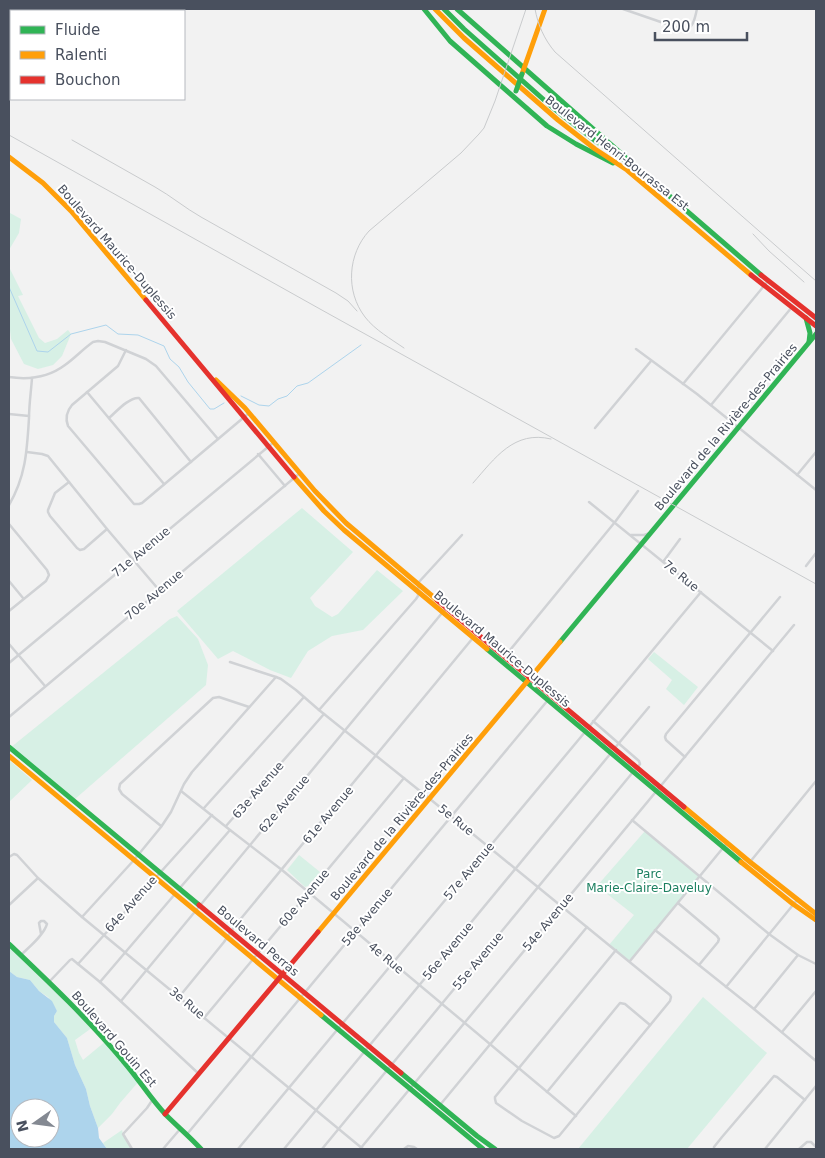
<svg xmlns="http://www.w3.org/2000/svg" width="825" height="1158" font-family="'DejaVu Sans',sans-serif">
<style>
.green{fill:#d7f0e5}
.water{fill:#add4ec;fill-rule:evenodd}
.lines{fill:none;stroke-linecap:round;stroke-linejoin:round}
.stream{stroke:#add4ec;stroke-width:1}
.street{stroke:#d0d2d5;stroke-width:2.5}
.fast{stroke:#30b455;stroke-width:5}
.slow{stroke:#ff9f0a;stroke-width:5}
.jam{stroke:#e5322d;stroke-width:5}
.rail{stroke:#c9cbcd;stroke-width:1}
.fast-bridge{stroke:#30b455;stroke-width:5}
.labels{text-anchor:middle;stroke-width:4;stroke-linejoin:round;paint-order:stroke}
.street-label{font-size:12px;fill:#49505e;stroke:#fff}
.park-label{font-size:12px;fill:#1a7f5f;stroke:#fff}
</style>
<rect width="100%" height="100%" fill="#f2f2f2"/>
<g class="green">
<path d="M10,213l11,6 -2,14 -10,17z"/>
<path d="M9,267l14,28 -5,1 21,42 6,5 12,-4 11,-9 3,4 -9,22 -9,9 -15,4 -14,-5 -13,-25 -2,-17z"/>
<path d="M302,508l51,44 -43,46 5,8 17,11 6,-3 39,-44 26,21 -40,39 -31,6 -24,15 -17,27 -21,-8 -37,-19 -15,8 -41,-48z"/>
<path d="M177,616l21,23 10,26 -2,20 -131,114 -36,-30 -29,-21 160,-129z"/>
<path d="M654,652l44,35 -14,18 -18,-16 6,-9 -24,-21z"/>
<path d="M9,760l23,20 -23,22z"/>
<path d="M645,831l54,45 -69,85 -21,-16 25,-30 -37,-29z"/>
<path d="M299,855l21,17 -12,14 -3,1 -18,-17z"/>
<path d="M9,944l84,83 -18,13 4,13 4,7 23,-19 33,40 -19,22 -8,11 -14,14 -8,-22 -4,-17 -11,-24 -8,-27 -13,-16v-6l3,-5 -9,-14 -9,-6 -9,-11 -13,-3 -8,-6z"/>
<path d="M703,997l64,56 -80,96h-109z"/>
<path d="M122,1130l1,4 9,15h-25l-4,-6z"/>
</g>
<path class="water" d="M9,971l8,6 13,3 9,11 13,10 5,10 -3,5v6l13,16 8,27 11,24 4,17 8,22 1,10 8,11h-98zM20,1108h30v30h-30z"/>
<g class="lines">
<g class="stream">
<path d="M9,287l28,64 11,1 23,-18 35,-9 12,9 20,1 26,11 6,13 9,8 9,15 22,27h4l10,-6"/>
<path d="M241,396l18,9 10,1 9,-7 9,-3 10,-10 11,-3 53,-38"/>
</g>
<g class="street">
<path d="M623,9l61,21c10,-2 11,-13 13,-21"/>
<path d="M636,349l61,45 119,96"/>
<path d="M126,350l-8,16 -46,39c-6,7 -7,13 -4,21l66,78h5l3,-1 107,-90"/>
<path d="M9,377c20,3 40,0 56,-12 10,-7 18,-16 28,-23l5,-1 7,1 41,17 10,7 62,73"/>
<path d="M683,384l85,-103"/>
<path d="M87,392l77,92"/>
<path d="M711,405l81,-98"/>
<path d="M9,414l20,2"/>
<path d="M109,418c7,-6 20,-21 30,-20l52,64"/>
<path d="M595,428l56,-67"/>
<path d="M27,452l15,2 6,2 59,73 52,61"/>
<path d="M258,454l27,32"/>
<path d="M797,475l19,-23"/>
<path d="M69,482l-14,11 -7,17v2l2,4 27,32 3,2 4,-1 23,-20"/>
<path d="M589,502l184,149"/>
<path d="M9,505c17,-29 18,-55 20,-87 0,-13 2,-26 3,-40"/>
<path d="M9,524l38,46 2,5 -3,6 -37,30"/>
<path d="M631,535h13l6,-2"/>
<path d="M663,562l17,-23"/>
<path d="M806,566l10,-13"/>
<path d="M9,581l14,17"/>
<path d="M9,644l36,42"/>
<path d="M501,661l114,-139 23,-31"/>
<path d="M230,662l46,15 5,2 15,11 23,20 111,89 240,196 1,2 -1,4 -111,135 -5,2 -32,-17 -26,-18 -1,-4v-2l121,-147"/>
<path d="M9,663l265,-221"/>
<path d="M319,710l97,-111 2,-3v-13l44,-48"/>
<path d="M9,717l291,-244"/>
<path d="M593,721l46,40 1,3 -3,4"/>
<path d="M588,728l113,-136"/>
<path d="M614,749l35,-42"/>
<path d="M685,757l-19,-17 -1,-3 1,-3 114,-137"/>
<path d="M204,808l100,-111"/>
<path d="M632,820l137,114 29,21 18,9"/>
<path d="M161,826l-39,-32 -3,-5 1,-5 93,-86 6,-1 30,10"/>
<path d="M226,826l98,-112"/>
<path d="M230,830l52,40 294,246"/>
<path d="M9,857l5,-3 3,1 21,23 44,39 281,232"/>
<path d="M750,862l66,-81"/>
<path d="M179,889l51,-59 -49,-39"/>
<path d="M678,903l39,33 2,3 -1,3 -19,23"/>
<path d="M9,905l28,-26"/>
<path d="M82,917l52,-57 27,-33 10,-15 13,-28 8,-12 84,-95"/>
<path d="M655,930l99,79 62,52"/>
<path d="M21,955c8,-8 23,-20 26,-31l-3,-3h-3l-2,2 2,11"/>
<path d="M630,961l97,-118"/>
<path d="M78,964l22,18 99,92"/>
<path d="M49,982l21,-22 2,-1 6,5 134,-149"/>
<path d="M100,982l75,-88"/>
<path d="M726,987l71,-87"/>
<path d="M179,997l45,-55 10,-15 243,-294"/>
<path d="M121,1001l326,-394"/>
<path d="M754,1009l44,-54"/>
<path d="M204,1018l200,-240"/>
<path d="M782,1032l34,-41"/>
<path d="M547,1092l73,-89 5,1 25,21"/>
<path d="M440,1105l147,-178"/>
<path d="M188,1133l360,-433"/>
<path d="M132,1149l-9,-15 24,-26 6,-9"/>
<path d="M163,1149l18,-21"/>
<path d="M238,1149l347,-417"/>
<path d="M284,1149l327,-396"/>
<path d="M322,1149l311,-377"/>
<path d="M360,1149l434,-524"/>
<path d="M404,1149l4,-3 6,1 3,2"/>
<path d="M714,1149v-2l8,-10 52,-61 3,1 28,23"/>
<path d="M765,1149l51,-63"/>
<path d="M799,1149l8,-7h4l5,5"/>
</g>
<g class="fast">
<path d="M424,9l26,32 97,85 29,18 37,19"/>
<path d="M444,9l20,20 88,78 45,35 40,26 124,107"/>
<path d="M457,9l168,148"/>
<path d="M806,318l4,15 -1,9"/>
<path d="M560,642l256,-308"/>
<path d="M487,649l254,213"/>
<path d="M9,747l190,158"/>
<path d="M9,944c40,38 79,75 114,117 15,17 27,37 43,54 11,11 24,22 35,34"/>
<path d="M321,1015l162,134"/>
<path d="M401,1073l76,63 18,13"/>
</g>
<g class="slow">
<path d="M435,9l29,29 94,82 37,29 32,21 124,105"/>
<path d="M522,74l23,-65"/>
<path d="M9,157l34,26 28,28 75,89"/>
<path d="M216,380l29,28 70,83 31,32 91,77"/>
<path d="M294,477l30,34 20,19 143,119"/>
<path d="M9,756l312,259"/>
<path d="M684,807l66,55 66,52"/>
<path d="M741,862l52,42 23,16"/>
<path d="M318,932l242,-290"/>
</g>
<g class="jam">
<path d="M751,275l65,51"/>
<path d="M761,275l55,43"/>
<path d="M146,300l148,177"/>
<path d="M437,600l247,207"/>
<path d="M199,905l202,168"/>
<path d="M165,1114l153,-182"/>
</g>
<g class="rail">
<path d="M535,9c3,16 9,30 20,43l261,229"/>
<path d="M9,135l311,174 496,275"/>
<path d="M72,140l83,47c16,9 30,21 46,30l135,76 12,8 9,10"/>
<path d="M753,234l16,17 35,31"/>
<path d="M404,348c-13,-9 -29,-18 -39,-31 -20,-26 -17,-63 4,-86l92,-78 18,-19 5,-6 11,-27 31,-92"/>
<path d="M473,483c22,-25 41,-53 78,-44"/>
</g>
<path class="fast-bridge" d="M516,91l6,-17"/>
</g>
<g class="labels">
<g class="street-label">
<text transform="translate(617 153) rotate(38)" y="4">Boulevard Henri-Bourassa Est</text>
<text transform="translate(117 252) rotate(49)" y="4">Boulevard Maurice-Duplessis</text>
<text transform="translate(726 427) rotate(-50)" y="4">Boulevard de la Rivière-des-Prairies</text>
<text transform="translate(141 552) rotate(-40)" y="4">71e Avenue</text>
<text transform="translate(681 576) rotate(39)" y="4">7e Rue</text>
<text transform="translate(154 595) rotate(-40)" y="4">70e Avenue</text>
<text transform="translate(502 649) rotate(40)" y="4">Boulevard Maurice-Duplessis</text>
<text transform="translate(258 790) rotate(-49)" y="4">63e Avenue</text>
<text transform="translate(284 804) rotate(-50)" y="4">62e Avenue</text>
<text transform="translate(328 815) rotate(-50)" y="4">61e Avenue</text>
<text transform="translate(402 817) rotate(-50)" y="4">Boulevard de la Rivière-des-Prairies</text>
<text transform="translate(456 820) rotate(39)" y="4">5e Rue</text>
<text transform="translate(469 871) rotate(-50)" y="4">57e Avenue</text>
<text transform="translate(304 898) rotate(-50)" y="4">60e Avenue</text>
<text transform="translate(131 904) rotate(-48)" y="4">64e Avenue</text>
<text transform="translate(367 917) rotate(-50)" y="4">58e Avenue</text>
<text transform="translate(548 922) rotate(-50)" y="4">54e Avenue</text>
<text transform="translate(258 941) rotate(40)" y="4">Boulevard Perras</text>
<text transform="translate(448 951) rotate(-50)" y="4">56e Avenue</text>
<text transform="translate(386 958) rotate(40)" y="4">4e Rue</text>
<text transform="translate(478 961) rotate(-50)" y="4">55e Avenue</text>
<text transform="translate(187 1003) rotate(40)" y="4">3e Rue</text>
<text transform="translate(114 1039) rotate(49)" y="4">Boulevard Gouin Est</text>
</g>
<g class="park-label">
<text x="649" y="878">Parc<tspan x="649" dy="14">Marie-Claire-Daveluy</tspan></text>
</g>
</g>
<rect width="825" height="1158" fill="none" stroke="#49505e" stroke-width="20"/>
<rect x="10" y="10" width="175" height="90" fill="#ffffff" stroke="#b6b9bf"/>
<rect x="20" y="26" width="25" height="8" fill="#30b455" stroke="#b6b9bf"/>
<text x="55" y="35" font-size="15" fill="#49505e">Fluide</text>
<rect x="20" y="51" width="25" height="8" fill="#ff9f0a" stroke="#b6b9bf"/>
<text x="55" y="60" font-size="15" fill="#49505e">Ralenti</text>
<rect x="20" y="76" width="25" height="8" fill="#e5322d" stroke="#b6b9bf"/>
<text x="55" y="85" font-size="15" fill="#49505e">Bouchon</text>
<g transform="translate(35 1123) rotate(256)"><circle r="24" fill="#ffffff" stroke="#b6b9bf"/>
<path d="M0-4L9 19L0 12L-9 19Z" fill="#848992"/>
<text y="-8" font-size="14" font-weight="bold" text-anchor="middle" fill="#49505e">N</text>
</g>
<path d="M655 32v8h92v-8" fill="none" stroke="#49505e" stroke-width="2.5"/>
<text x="662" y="32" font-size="15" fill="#49505e" stroke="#ffffff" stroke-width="4" paint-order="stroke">200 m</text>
</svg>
